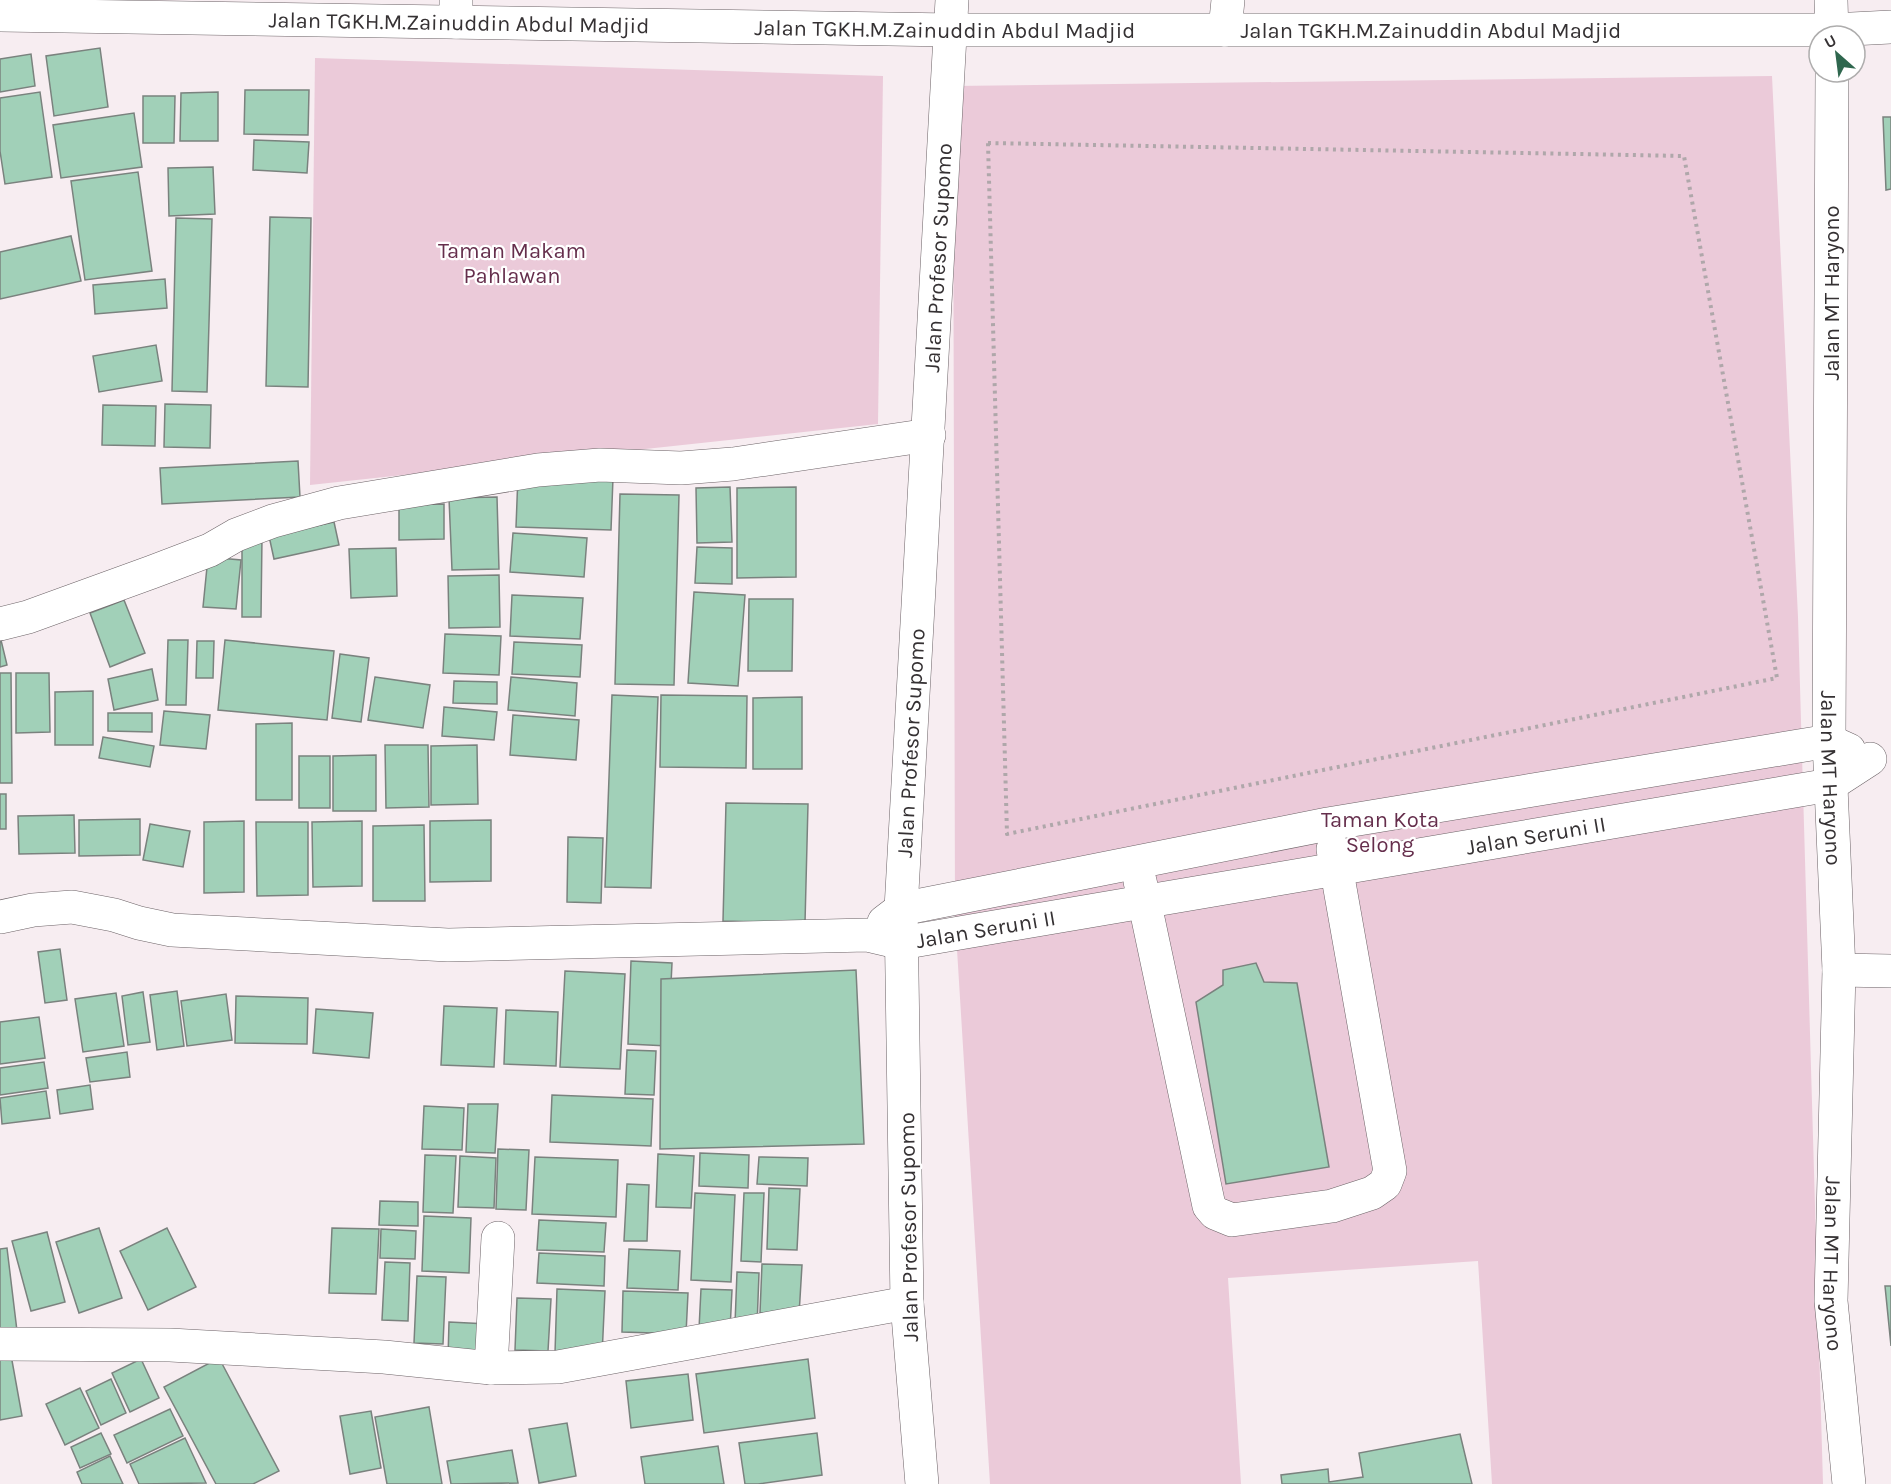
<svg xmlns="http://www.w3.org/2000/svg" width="1891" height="1484" font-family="Karla,sans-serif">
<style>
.green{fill:#ebcad9}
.building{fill:#a1d0b8;stroke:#7a827e;stroke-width:1.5}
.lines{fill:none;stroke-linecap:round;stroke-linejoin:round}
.minor-casing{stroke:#6c6367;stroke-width:34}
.major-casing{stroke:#6c6367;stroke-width:34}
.path{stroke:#afa7aa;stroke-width:4;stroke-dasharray:3 4.5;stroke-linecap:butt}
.minor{stroke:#fff;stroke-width:33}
.major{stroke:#fff;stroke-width:33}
.labels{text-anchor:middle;stroke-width:4.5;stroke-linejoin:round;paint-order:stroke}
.street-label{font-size:22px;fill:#353133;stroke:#fff}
.park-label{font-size:22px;fill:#652e4c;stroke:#fff}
</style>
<rect width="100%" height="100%" fill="#f7edf1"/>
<g class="green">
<path d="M315,58l568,18 -5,348 -568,61z"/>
<path d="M1772,76l26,541 25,867h-331l-14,-223 -250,17 13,206h-251l-35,-567 -2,-831z"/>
</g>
<g class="building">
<path d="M100,48l8,59 -54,9 -8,-60z"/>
<path d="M31,54l4,32 -35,6v-33z"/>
<path d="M245,90h64l-1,45 -64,-1z"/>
<path d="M40,92l12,85 -47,7 -5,-33v-53z"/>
<path d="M218,92v49h-38l1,-48z"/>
<path d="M143,96h32l-1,47h-31z"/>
<path d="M134,113l8,54 -81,11 -8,-53z"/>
<path d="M1883,117h8v72l-5,1z"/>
<path d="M254,140l55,2 -2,31 -54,-3z"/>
<path d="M213,167l2,47 -46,2 -1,-48z"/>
<path d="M138,172l14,99 -67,9 -14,-99z"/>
<path d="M270,217l41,1 -3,169 -42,-1z"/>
<path d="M176,218l36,1 -5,173 -35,-1z"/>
<path d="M71,236l10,45 -81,18v-47z"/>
<path d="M165,279l2,29 -72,6 -2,-29z"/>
<path d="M156,345l6,36 -63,11 -6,-36z"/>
<path d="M165,404l46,1 -1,43 -46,-1z"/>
<path d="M103,405l53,1 -1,40 -53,-1z"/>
<path d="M298,461l2,36 -138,7 -2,-36z"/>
<path d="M518,475l95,3 -2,52 -95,-3z"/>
<path d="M730,487l2,55 -35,1 -1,-55z"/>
<path d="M796,487v90l-59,1v-90z"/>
<path d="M620,494l59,1 -5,190 -59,-1z"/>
<path d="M497,497l2,72 -47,1 -3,-72z"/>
<path d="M444,504v35l-45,1v-35z"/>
<path d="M334,522l5,23 -65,14 -5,-23z"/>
<path d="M513,533l74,5 -3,39 -74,-5z"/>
<path d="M242,537h20l-1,80h-19z"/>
<path d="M697,547l35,1v36l-37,-1z"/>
<path d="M396,548l1,48 -46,2 -2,-49z"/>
<path d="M208,557l33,3 -5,49 -33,-2z"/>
<path d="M499,575l1,52 -51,1 -1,-52z"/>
<path d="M694,592l51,3 -7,91 -50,-3z"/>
<path d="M512,595l71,3 -3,41 -70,-3z"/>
<path d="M749,599h44l-1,72h-44z"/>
<path d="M124,600l21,53 -35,14 -20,-54z"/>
<path d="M445,634l56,2 -2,39 -56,-2z"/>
<path d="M0,636l7,29 -7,2z"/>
<path d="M168,640h20l-2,65h-20z"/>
<path d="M225,640l109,11 -7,69 -109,-10z"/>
<path d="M197,641h17l-1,37h-17z"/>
<path d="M514,642l68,3 -2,32 -68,-3z"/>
<path d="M340,654l29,4 -8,64 -29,-4z"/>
<path d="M152,669l6,31 -44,10 -6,-31z"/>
<path d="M0,673h11l1,110h-12z"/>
<path d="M16,673h33l1,59 -34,1z"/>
<path d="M375,677l55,8 -7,43 -55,-8z"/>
<path d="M511,677l66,6 -2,33 -67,-6z"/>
<path d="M454,681l43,1v22l-44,-1z"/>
<path d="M93,691v54h-38v-53z"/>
<path d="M612,695l46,2 -7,191 -46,-1z"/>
<path d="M661,695l86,1 -1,72 -86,-1z"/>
<path d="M802,697v72h-49v-71z"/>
<path d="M444,707l53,5 -3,28 -52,-4z"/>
<path d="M164,711l46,4 -4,34 -46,-4z"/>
<path d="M108,713h44v19l-44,-1z"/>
<path d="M513,715l66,5 -3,40 -66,-5z"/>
<path d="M292,723v77h-36v-76z"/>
<path d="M103,737l51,9 -4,21 -51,-9z"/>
<path d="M385,745h43l1,62 -43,1z"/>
<path d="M477,745l1,59 -47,1v-59z"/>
<path d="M376,755v56h-43v-55z"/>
<rect x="299" y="756" width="31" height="52"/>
<rect x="0" y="794" width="6" height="35"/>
<path d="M726,803l82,1 -3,119 -82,-2z"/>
<path d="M74,815l1,38 -56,1 -1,-38z"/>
<path d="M140,819v36l-61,1v-36z"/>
<path d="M491,820v61l-61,1v-61z"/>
<path d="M244,821v71l-40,1v-71z"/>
<path d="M362,821v65l-49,1 -1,-65z"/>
<path d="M256,822h52v73l-51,1z"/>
<path d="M150,824l40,7 -7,36 -40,-7z"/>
<path d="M424,825l1,76h-52v-75z"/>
<path d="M568,837l35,1 -2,65 -34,-1z"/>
<path d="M60,949l7,51 -22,3 -7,-51z"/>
<path d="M631,961l41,2 -4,83 -40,-2z"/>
<path d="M1256,963l8,19 33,1 32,184 -103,17 -30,-182 27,-17v-15z"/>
<path d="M856,970l8,174 -204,5 1,-170z"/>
<path d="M565,971l60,3 -5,95 -60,-2z"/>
<path d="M177,991l7,55 -27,4 -7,-55z"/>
<path d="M143,992l7,50 -22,3 -6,-49z"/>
<path d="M116,993l8,53 -41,6 -8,-53z"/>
<path d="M226,994l6,46 -45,6 -6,-45z"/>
<path d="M236,996l72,2 -1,46 -72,-1z"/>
<path d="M444,1006l53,2 -3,59 -53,-2z"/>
<path d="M316,1009l57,4 -4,45 -56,-5z"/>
<path d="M506,1010l52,2 -2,54 -52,-2z"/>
<path d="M39,1017l6,41 -45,6v-42z"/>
<path d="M627,1050l29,1 -2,44 -29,-1z"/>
<path d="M127,1052l3,25 -40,5 -4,-24z"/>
<path d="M44,1062l4,26 -48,7v-27z"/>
<path d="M90,1085l3,24 -33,5 -3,-24z"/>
<path d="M46,1091l4,27 -48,6 -2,-26z"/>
<path d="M552,1095l101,4 -2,47 -101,-4z"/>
<path d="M468,1104h30l-3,49 -29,-1z"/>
<path d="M424,1106l40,2 -2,42 -40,-1z"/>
<path d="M498,1149l31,1 -3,60 -30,-1z"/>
<path d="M700,1153l49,2 -1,33 -49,-2z"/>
<path d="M658,1154l36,2 -3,52 -35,-1z"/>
<path d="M425,1155l31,1 -3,57 -30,-1z"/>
<path d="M460,1156l36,2 -2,50 -36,-1z"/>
<path d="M535,1157l83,3 -2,57 -84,-3z"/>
<path d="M759,1157l49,1 -1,28 -50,-2z"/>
<path d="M627,1184l22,1 -2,56h-23z"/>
<path d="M769,1188l31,1 -3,61 -30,-1z"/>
<path d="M695,1193l40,2 -4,87 -40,-2z"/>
<path d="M744,1193h20l-3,69 -20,-1z"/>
<path d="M380,1201l38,1v24l-39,-1z"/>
<path d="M424,1216l47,2 -2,55 -47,-2z"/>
<path d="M539,1220l67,3 -2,29 -67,-2z"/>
<path d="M99,1228l23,70 -43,15 -23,-71z"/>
<path d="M167,1228l29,59 -48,23 -28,-59z"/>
<path d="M332,1228l47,1 -3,65 -47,-1z"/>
<path d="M381,1229l35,2 -1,28 -35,-1z"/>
<path d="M47,1232l18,70 -34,9 -19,-70z"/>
<path d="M7,1248l10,83 -17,3v-85z"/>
<path d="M629,1249l51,2 -2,39 -51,-2z"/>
<path d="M539,1253l66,3 -1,30 -67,-3z"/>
<path d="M385,1262l25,1 -2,58 -26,-1z"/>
<path d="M762,1264l40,1 -3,50 -39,-2z"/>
<path d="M737,1272l22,1 -2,53 -22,-2z"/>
<path d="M417,1276l29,1 -3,67 -29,-1z"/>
<path d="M1885,1286h6v60z"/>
<path d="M557,1289l48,2 -3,65 -47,-3z"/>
<path d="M701,1289l31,1 -2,40 -31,-1z"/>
<path d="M623,1291l65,2 -2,41 -64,-2z"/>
<path d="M517,1298l34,1 -3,52 -33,-1z"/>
<path d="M449,1322l39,2 -2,35 -38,-1z"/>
<path d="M11,1355l11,61 -22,4v-63z"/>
<path d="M219,1358l60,113 -26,13h-37l-52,-97z"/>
<path d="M141,1359l18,39 -29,14 -18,-39z"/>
<path d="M808,1359l7,59 -111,15 -8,-59z"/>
<path d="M688,1374l5,46 -62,8 -5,-47z"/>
<path d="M111,1379l15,34 -25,12 -15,-34z"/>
<path d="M80,1388l19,40 -34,17 -19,-41z"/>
<path d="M429,1407l13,77h-55l-12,-67z"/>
<path d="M170,1409l13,27 -56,27 -13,-28z"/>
<path d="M371,1411l10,57 -31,6 -10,-58z"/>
<path d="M567,1423l9,53 -37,7 -10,-54z"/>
<path d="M101,1433l10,21 -31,14 -9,-21z"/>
<path d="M817,1433l5,42 -64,9h-13l-6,-41z"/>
<path d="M1460,1434l12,50h-190l-1,-9 47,-6 1,13 34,-5 -4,-24z"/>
<path d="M185,1438l21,45 -67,1 -9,-20z"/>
<path d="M718,1446l6,38h-79l-4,-27z"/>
<path d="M512,1450l6,33 -67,1 -4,-23z"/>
<path d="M110,1456l13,28h-41l-5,-12z"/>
</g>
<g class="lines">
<defs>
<g id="minor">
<path d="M1831,0l1,36"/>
<path d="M456,22v-22"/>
<path d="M1225,30l3,-30"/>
<path id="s1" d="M1832,72l-3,669 10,229 -8,331 18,183"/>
<path d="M0,624l28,-7 124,-45 58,-22 26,-15 37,-14 66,-18 199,-33 62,-5 81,3 52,-4 196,-29"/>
<path d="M1140,881l69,325 6,7 17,7 100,-14 40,-13 13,-9 5,-13 -57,-322"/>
<path id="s2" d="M0,917l33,-7 39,-3 42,8 25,8 33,7 276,15 419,-10 34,8 929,-158 40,-26"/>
<path d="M884,922l17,-13 427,-85 501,-83 20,9"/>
<path d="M1839,970l52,1"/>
<path d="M0,1344l170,1 214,12 107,11 67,-1 349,-64"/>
<path d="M491,1368l7,-130"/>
<path id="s3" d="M922,1484l-15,-181 -6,-394 51,-909"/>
</g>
<g id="major">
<path id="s4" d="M0,15l952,15h880l59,-3"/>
</g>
</defs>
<use href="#minor" class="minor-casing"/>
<use href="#major" class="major-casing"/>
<path class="path" d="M988,143l696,13 93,522 -770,156z"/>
<use href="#minor" class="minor"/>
<use href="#major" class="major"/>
</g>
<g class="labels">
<g class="street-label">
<text dy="8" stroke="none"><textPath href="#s4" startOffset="459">Jalan TGKH.M.Zainuddin Abdul Madjid</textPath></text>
<text dy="8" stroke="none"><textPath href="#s4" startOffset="945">Jalan TGKH.M.Zainuddin Abdul Madjid</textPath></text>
<text dy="8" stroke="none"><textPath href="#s4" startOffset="1431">Jalan TGKH.M.Zainuddin Abdul Madjid</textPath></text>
<text dy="8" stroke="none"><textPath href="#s3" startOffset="1228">Jalan Profesor Supomo</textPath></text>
<text transform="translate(1831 293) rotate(-90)" y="8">Jalan MT Haryono</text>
<text dy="8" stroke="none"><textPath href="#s3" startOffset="742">Jalan Profesor Supomo</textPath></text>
<text dy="8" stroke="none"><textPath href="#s1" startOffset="706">Jalan MT Haryono</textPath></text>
<text dy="8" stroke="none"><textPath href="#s2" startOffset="1550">Jalan Seruni II</textPath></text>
<text dy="8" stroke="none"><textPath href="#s2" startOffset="992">Jalan Seruni II</textPath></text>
<text transform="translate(908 1227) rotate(-91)" y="8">Jalan Profesor Supomo</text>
<text dy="8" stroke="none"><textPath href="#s1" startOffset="1192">Jalan MT Haryono</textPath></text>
</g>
<g class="park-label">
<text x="512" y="258">Taman Makam<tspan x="512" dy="25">Pahlawan</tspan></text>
<text x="1380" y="827">Taman Kota<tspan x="1380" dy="25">Selong</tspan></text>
</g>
</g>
<g transform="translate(1837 54) rotate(332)"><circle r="28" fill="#ffffff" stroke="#aeadad" stroke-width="1.5"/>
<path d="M0-4.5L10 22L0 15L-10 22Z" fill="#2f674e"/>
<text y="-9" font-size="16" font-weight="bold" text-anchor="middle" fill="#353133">U</text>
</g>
</svg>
